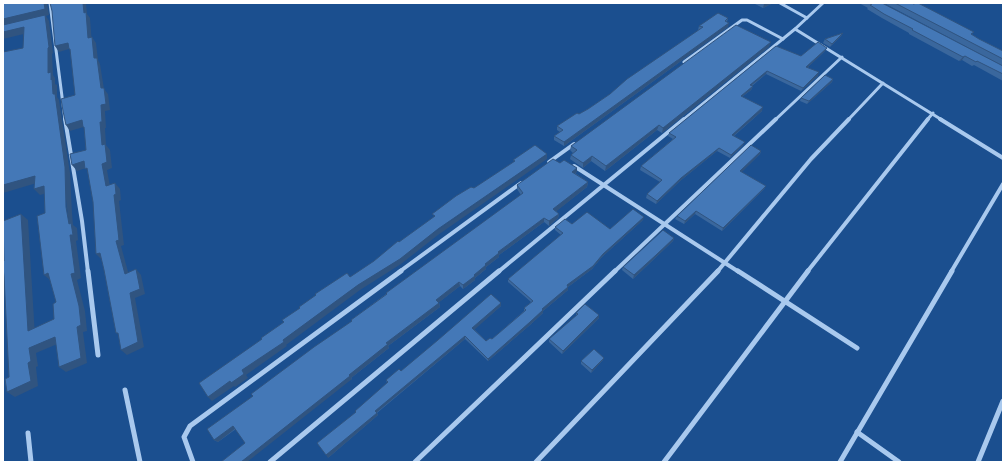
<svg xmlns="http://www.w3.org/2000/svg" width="1006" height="465" font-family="Poppins,sans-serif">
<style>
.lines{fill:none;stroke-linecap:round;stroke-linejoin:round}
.minor-far2{stroke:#a9c9ee;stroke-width:3}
.minor-far1{stroke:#a9c9ee;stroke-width:4}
.minor{stroke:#a9c9ee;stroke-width:5}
.wall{fill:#3a679d}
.shaded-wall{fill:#305480}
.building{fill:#4478b7;stroke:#305480}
</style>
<rect width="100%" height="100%" fill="#1b4f8f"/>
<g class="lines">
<g class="minor-far2">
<path d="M50,3l15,117"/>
<path d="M780,3l27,15"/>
<path d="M795,29l147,91"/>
<path d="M684,62l58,-42h5l36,19"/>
<path d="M683,120l112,-91 28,-26"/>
<path d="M775,120l67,-63"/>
<path d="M848,120l35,-37"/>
<path d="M927,120l6,-7"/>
</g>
<g class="minor-far1">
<path d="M65,119l17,102 6,51"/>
<path d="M940,119l63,39"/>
<path d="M549,162l25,-18"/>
<path d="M574,166l165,106"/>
<path d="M399,272l122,-89"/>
<path d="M498,272l186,-153"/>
<path d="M614,272l162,-153"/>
<path d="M717,272l94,-113 38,-40"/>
<path d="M807,272l121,-153"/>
<path d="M951,272l52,-88"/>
</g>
<g class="minor">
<path d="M88,271l10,84"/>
<path d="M738,271l119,77"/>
<path d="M125,390l15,72"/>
<path d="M857,432l42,30"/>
<path d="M28,433l3,29"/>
<path d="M193,462l-9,-25 6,-11 211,-155"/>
<path d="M270,462l229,-191"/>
<path d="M415,462l200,-191"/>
<path d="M536,462l182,-191"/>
<path d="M664,462l144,-191"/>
<path d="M840,462l112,-191"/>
<path d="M978,462l25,-61"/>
</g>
</g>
<g class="wall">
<path d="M753,3h20l-10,5z"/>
<path d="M859,3h23l121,63v15l-29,-16 -2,1 -10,-6 -3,1 -50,-27v-1l-27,-15 -15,-9 1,-1z"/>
<path d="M884,3h28l61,32 6,4 24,12v15z"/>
<path d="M728,18l-1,4 1,5 -164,119 -10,-6v-4l6,-4 -3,-2v-4l31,-17 22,-15 89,-64h-1l1,-4z"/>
<path d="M843,33l-2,3 -11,11 -7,-4 2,-4z"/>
<path d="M776,46l25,10 26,-8 -2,3 -17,16 10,9 -17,15 -35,-17 -14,12h1l-2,4 -9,7 20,14 -28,25 9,9 -13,13 -13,-7 -37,30 -24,23 -10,-6 1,-4 13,-12 -20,-12 1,-4 32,-27 -5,-3 1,-3z"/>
<path d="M769,47l-107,86 -5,-3 -52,41 -14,-10 -8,7 -13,-9 1,-4 2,-2 -3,-3 1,-4z"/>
<path d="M833,79l-1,3 -25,22 -7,-3 1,-3z"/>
<path d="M761,151l-1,3 -19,18 25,14 -2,3 -42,42 -27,-17 -11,10 -9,-5 2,-3z"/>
<path d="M560,163l17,5v4l-2,1 13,9 -1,5 -31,24 3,3 -1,4 -9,8 -5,-4 -45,33v2l-13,10v2l-11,9v2l-12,9 -3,-3 -21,16 1,5 -52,39 1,2 -38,30 1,1 -107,64 -9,-14 -18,13 -4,-2 39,-44 99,-75 -1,-1 35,-26v-1l135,-98 -4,-6v-4z"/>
<path d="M643,220l-41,37 -10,12 -24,18v3l-25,21v2l-13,12 -42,36 -23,-22 -88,74 1,2 -50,43 28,-46 31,-29 -1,-3 15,-9 100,-68v3l-27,23 12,12 6,-2 32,-28v-3l7,-6 -23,-20v-3l53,-44 -6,-5v-3l17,-3 38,5z"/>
<path d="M674,238l-1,3 -40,38 -11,-9 1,-3z"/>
<path d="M576,313l23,2v3l-37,36 -13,-12v-3l27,-23z"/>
<path d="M603,360l-12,13 -10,-9v-3z"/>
</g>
<g class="shaded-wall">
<path d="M44,3h3l2,12 -3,1 3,5 4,32 -1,1 1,21 2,3v6l2,1v12l2,3 11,73 2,40 1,12 4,3 1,12 -2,1 5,37 -4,2 8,31 2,20 -4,1 4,31 -21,9 -7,-5 12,-93 -2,-50 -16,-130 -2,-14 -3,-7 -3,-57 -42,10v-7z"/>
<path d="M83,3h3l1,11 3,4 2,26 -4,-6z"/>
<path d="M767,3h6l-10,5 1,-4z"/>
<path d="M729,23l-1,4 -164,119v-4z"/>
<path d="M24,27l4,6 -25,6v-7z"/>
<path d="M843,33l-2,3 -11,11 2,-3z"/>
<path d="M92,37l4,6 2,17 2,4 4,25 4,5 2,16 -5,1 1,17h-1l1,17 4,5 2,18 -5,2 4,22 -5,-6 -4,-22v-19l-2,-23 1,-34 -7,-30z"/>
<path d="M771,42l-2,5 -107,86 1,-5z"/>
<path d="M68,43l5,12 -4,-6 -10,3 -4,-6z"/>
<path d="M827,48l-2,3 -20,19 1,-3z"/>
<path d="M965,56l-3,4 -3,1 4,-4z"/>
<path d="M767,71l-1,3 -18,14 2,-3z"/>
<path d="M819,72l-1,4 -17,15 2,-3z"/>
<path d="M833,79l-1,3 -25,22 2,-3z"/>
<path d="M753,86l-2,4 -12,9 2,-3z"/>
<path d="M763,107l-1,4 -31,27 1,-3z"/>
<path d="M82,120l5,6 -17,5 -4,-6z"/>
<path d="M659,125l-2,5 -52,41 1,-5z"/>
<path d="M745,142l-2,3 -13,13 1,-3z"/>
<path d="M719,148l-2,3 -37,30 -24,23 1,-3 24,-23z"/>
<path d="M761,151l-1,3 -21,21 1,-4z"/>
<path d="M547,154v5l-109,76 -37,29 -41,26 -74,55 1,1 -41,29 2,3 -13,9 -1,-1 -22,15 -4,-4 34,-27 116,-85z"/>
<path d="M592,156l-1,5 -8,7v-5z"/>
<path d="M84,161l5,6 -12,4 -5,-6z"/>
<path d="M577,168v4l-6,4 1,-4z"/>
<path d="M35,176l5,6 -37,11v-8z"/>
<path d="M588,182l-1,5 -34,27v-5z"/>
<path d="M115,183l5,6 1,11 -2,1 5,44 -3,1 9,33 -5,-5 -9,-33 -2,-46z"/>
<path d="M44,186l6,6 -10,3 -6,-6z"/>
<path d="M766,186l-2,3 -42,42 1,-3z"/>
<path d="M696,211l-1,3 -11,10 1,-3z"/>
<path d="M21,214l7,6 7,116 -7,-5z"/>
<path d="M559,214l-1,4 -9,8v-5z"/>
<path d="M644,217l-1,3 -41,37 -10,12 -24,18v3l-25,21v2l-13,12 -42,36v-2l79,-74z"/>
<path d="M544,218v4l-45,33v2l-13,10v2l-11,9v2l-12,9v-4l35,-33z"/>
<path d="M674,238l-1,3 -40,38 1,-4z"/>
<path d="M100,253l2,7 -6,-6z"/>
<path d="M136,269l5,6 4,19 -10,4 9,49 -17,8 -6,-5 9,-57z"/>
<path d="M48,273l2,7 -6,-5z"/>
<path d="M459,282l1,4 -23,18 -1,-4z"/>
<path d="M439,303l1,4 -52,39 1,2 -38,30 1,1 -105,83h-6l145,-119z"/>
<path d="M501,303v3l-28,25 -1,-3z"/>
<path d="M599,315v3l-37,36 1,-3z"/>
<path d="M465,336v3l-89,74 -1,-2z"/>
<path d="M55,337l7,5 -26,11 2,13 -2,1 2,19 -23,11 -8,-5 21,-29 1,-15z"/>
<path d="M604,358l-1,2 -12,13 1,-3z"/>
<path d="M377,413l1,2 -50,43 -2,-3z"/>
<path d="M233,426l3,2 -18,14 -4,-2z"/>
</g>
<g class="building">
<path d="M3,3h41l1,6 -42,10z"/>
<path d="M50,3h33l1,10 2,-1 2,26 4,-1 2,21h3l4,30h3l2,16 -5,1 1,17h-2l2,23 3,-1 2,18 -5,2 4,22 9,-3 1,11 -2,1 5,45 -3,1 9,33 11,-5 4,20 -10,4 8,49 -17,8 -3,-17h-2l-12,-63 -4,-17 -4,1 -3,-52 -6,-34 -2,1 -1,-8 -12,4 -2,-11 16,-4 -2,-23h-1l-1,-7 -16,5 -3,-14 -2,-12 14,-4 -5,-46h-1l-1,-6 -13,3 -3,-35z"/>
<path d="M869,3h13l121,63v8l-26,-13 -1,1 -11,-6 -2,1 -51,-27 1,-1 -29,-15 -14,-9 2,-1z"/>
<path d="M895,3h17l1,1 5,-1 56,29 -3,2 8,5 24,12v8z"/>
<path d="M718,13l10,5 -3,3 4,2 -165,119 -10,-6 9,-6 -6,-4 20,-13 2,1 9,-5 22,-15 17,-15 76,-52 -4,-1z"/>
<path d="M45,15l4,32 -1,1v25l3,-1v8l1,-1 1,15h2l10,73 1,40 3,17 2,-1 2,12h-3l5,38 -4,1 8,32 2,19 -4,2 4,31 -22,9 -4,-30 -26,11 2,13 -3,2 3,18 -24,11 -2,-13 4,-2 -5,-101 -1,-8v-7h1l-1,-40 18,-7 7,117 26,-12 -1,-15 3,-2 -8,-29 -4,2 -7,-59 8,-3 -1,-27 -10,3 1,-13 -32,9v-133l20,-4 1,-21 -21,5v-7z"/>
<path d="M736,25l35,17 -108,86 -4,-3 -53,41 -14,-10 -9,7 -12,-8 6,-5 -6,-4z"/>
<path d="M843,33l-11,11 -7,-5z"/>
<path d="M818,42l9,6 -21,19 13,5 -16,16 -36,-17 -17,14 3,1 -12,10 22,11 -31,28 13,7 -14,13 -12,-7 -38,30 -24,23 -10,-7 15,-14 -21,-14 35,-29 -7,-4 107,-87 25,10z"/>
<path d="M825,75l8,4 -24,22 -8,-3z"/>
<path d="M535,145l12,9 -109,75 -38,30 -42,26 -75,55 1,2 -42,28 2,4 -13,9 -1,-2 -22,16 -9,-14 63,-44 -1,-1 23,-16 -2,-2 18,-12 -1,-1 17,-12 -1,-1 32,-21 3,4 24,-16 24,-20 1,1 36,-26 -3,-2 24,-18 15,-9 3,1 41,-27 -2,-1z"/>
<path d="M751,145l10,6 -21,20 26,15 -43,42 -27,-17 -11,10 -8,-5z"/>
<path d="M553,159l7,4 4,-3 13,8 -5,4 16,10 -35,27 6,5 -10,7 -5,-3 -46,34 1,1 -14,11 1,1 -12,10 1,1 -12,9 -4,-3 -23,18 3,3 -53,40 2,1 -39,31 1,1 -109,86h-20l24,-19 -12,-17 -19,14 -7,-11 46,-33 -2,-2 63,-47 38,-26 -1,-1 36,-26 -1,-1 137,-100 -6,-8z"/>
<path d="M633,209l11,8 -41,37 -10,12 -26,19 1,2 -26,22 1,1 -13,12 -42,37 -23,-23 -90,75 2,2 -51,42 -9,-12 39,-31 -1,-1 33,-29 -2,-2 13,-11 2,2 37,-31 53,-46 10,9 -29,25 14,13 4,-3 2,1 34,-29 -2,-2 9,-7 -25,-22 55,-46 -8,-6 10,-8 7,5 15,-12 23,17z"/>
<path d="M663,230l11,8 -18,17 -22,20 -11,-8z"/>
<path d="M585,304l14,11 -36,36 -14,-12 29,-25 -2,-1z"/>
<path d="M594,349l10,9 -12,12 -11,-9z"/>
</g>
<rect width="1006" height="465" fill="none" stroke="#ffffff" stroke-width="8"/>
</svg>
